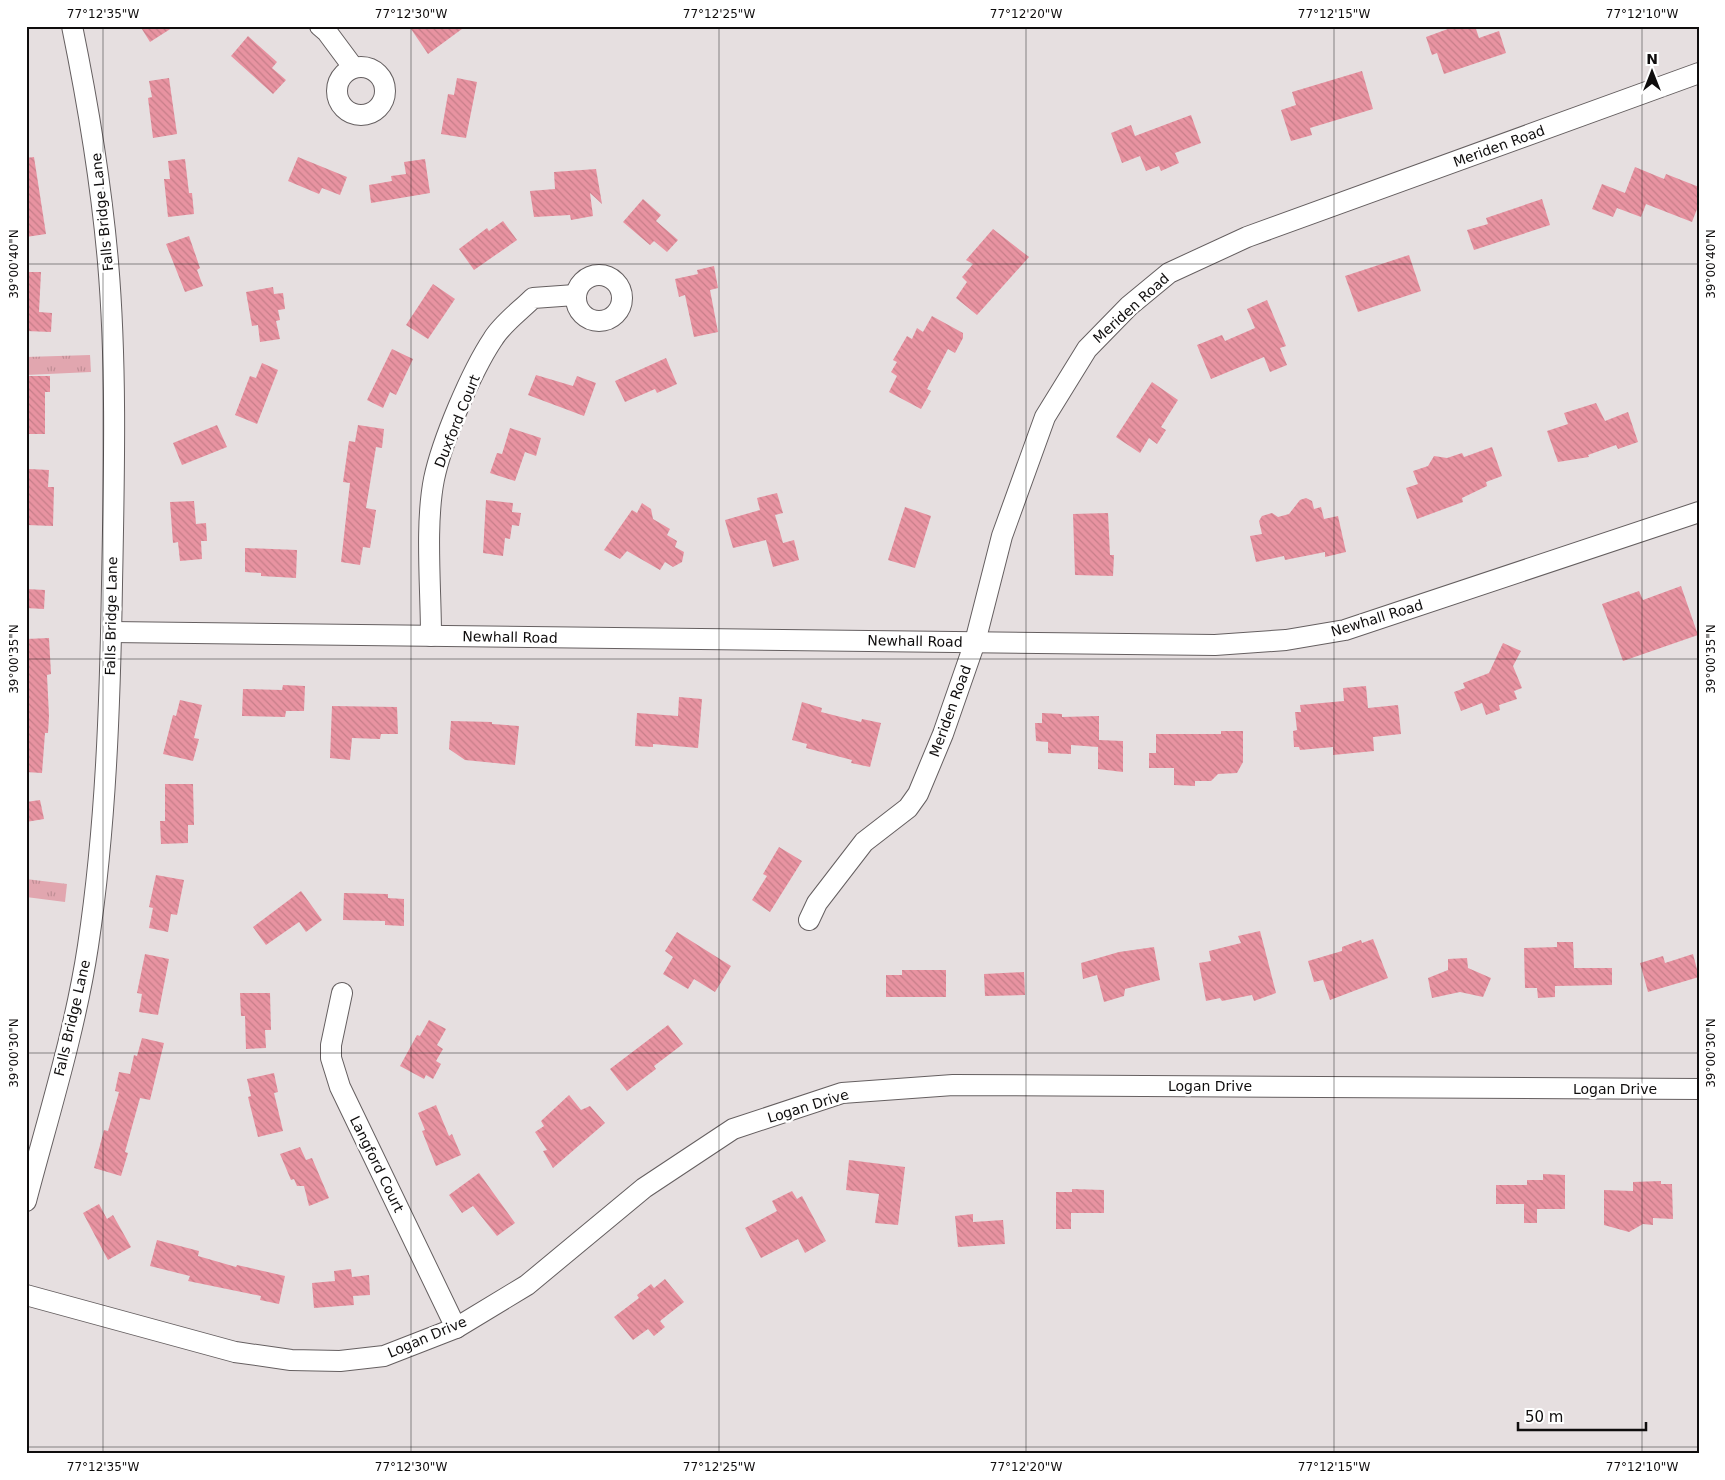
<svg xmlns="http://www.w3.org/2000/svg" width="1725" height="1480" font-family="'DejaVu Sans',sans-serif">
<style>
.park{fill:url(#park-tufts)}
.building{fill:url(#building-back-hatch)}
.lines{fill:none;stroke-linecap:round;stroke-linejoin:round}
.minor-casing{stroke:#655f60;stroke-width:22}
.minor{stroke:#fff;stroke-width:20}
.ticks{fill:none;stroke:#0f0d0d;stroke-width:1;stroke-opacity:0.45}
.labels{text-anchor:middle;stroke-width:5;stroke-linejoin:round;paint-order:stroke}
.street-label{font-size:14px;fill:#0f0d0d;stroke:#fff}
.neatline{fill:none;stroke:#0f0d0d;stroke-width:2}
.ticks-label{font-size:12px;text-anchor:middle;fill:#0f0d0d}
</style>
<defs>
<pattern id="park-tufts" width="24" height="20" patternUnits="userSpaceOnUse" patternTransform="scale(1.25)"><rect width="24" height="20" fill="#e1a6af"/><path d="M3 7l-1-3M5 7V3M7 7l1-3M15 17l-1-3M17 17v-4M19 17l1-3" fill="none" stroke="#c08e95"/></pattern>
<pattern id="building-back-hatch" width="6" height="6" patternUnits="userSpaceOnUse" patternTransform="scale(1.25)"><rect width="6" height="6" fill="#e893a1"/><path d="M-1 5l2 2M0 0l6 6M5-1l2 2" fill="none" stroke="#c67e89"/></pattern>
</defs>
<rect width="100%" height="100%" fill="#e6dfe0"/>
<g class="park">
<path d="M90,355l1,17 -65,3v-18z"/>
<path d="M26,879l41,5 -2,18 -39,-5z"/>
</g>
<g class="building">
<path d="M140,26h35l-25,16z"/>
<path d="M409,26h57l-38,28z"/>
<path d="M1456,26h19l4,12 20,-7 7,22 -62,21 -7,-21 -5,2 -6,-18z"/>
<path d="M248,36l29,26 -5,6 14,12 -13,14 -42,-38z"/>
<path d="M1362,71l11,38 -63,19 2,7 -21,6 -10,-31 15,-5 -4,-13z"/>
<path d="M169,78l8,56 -24,4 -5,-40 4,-1 -3,-16z"/>
<path d="M457,78l20,4 -11,56 -25,-4 7,-40 6,1z"/>
<path d="M1191,115l10,28 -26,10 4,10 -18,8 -2,-5 -13,5 -6,-15 -18,7 -11,-30 20,-8 4,11z"/>
<path d="M34,157l12,77 -20,3v-79z"/>
<path d="M298,157l49,20 -7,18 -18,-7 -3,6 -31,-13z"/>
<path d="M185,159l4,34h3l2,21 -26,3 -4,-38h6l-2,-18z"/>
<path d="M425,159l5,34 -59,10 -2,-18 23,-4 -1,-5 15,-2 -2,-12z"/>
<path d="M1635,167l29,12 2,-5 33,13v17l-7,18 -46,-18 -5,13 -24,-9 -4,9 -21,-8 10,-25 23,9z"/>
<path d="M596,169l6,35 -12,-11 3,23 -22,4 -1,-5 -36,2 -4,-26 25,-2 -1,-17z"/>
<path d="M643,199l18,16 -5,6 22,19 -11,12 -13,-11 -4,4 -27,-23z"/>
<path d="M1542,199l8,26 -76,25 -7,-20 21,-6 -2,-6z"/>
<path d="M503,221l14,19 -43,30 -15,-21 28,-21 2,3z"/>
<path d="M993,229l36,28 -52,58 -21,-17 11,-16 -5,-5 11,-13 -7,-4z"/>
<path d="M189,236l11,32 -3,2 6,16 -18,6 -19,-48z"/>
<path d="M1409,255l12,36 -63,21 -13,-36z"/>
<path d="M714,266l4,22 -8,2 8,42 -24,5 -9,-42 -6,2 -4,-18 23,-5 -1,-4z"/>
<path d="M26,272h15l-2,40 13,1 -1,19 -25,-1z"/>
<path d="M433,284l22,15 -27,40 -22,-14z"/>
<path d="M273,287l1,7 9,-1 2,16 -7,1 2,10 -4,1 4,18 -20,3 -2,-17 -6,1 -6,-34z"/>
<path d="M1267,300l19,46 -6,2 7,17 -17,7 -6,-15 -53,22 -14,-34 25,-10 3,6 30,-13 -8,-19z"/>
<path d="M932,316l31,17v5l-8,15 -7,-4 -21,40 4,2 -10,18 -32,-17 8,-16 -6,-4 6,-10 -4,-2 14,-24 5,3 5,-11 6,4z"/>
<path d="M392,349l21,10 -17,36 -6,-3 -7,16 -16,-8z"/>
<path d="M666,358l11,26 -20,9 -2,-4 -30,13 -10,-21z"/>
<path d="M262,363l16,7 -21,54 -22,-9 15,-39 6,2z"/>
<path d="M536,375l37,11 4,-10 19,7 -12,33 -56,-21z"/>
<path d="M26,376h24v16h-5v42h-19z"/>
<path d="M1152,382l26,18 -17,27 5,3 -9,14 -8,-6 -9,15 -24,-16z"/>
<path d="M1596,403l9,18 23,-9 10,30 -20,7 -2,-4 -28,10 1,2 -31,5 -11,-31 21,-7 -4,-11z"/>
<path d="M217,425l10,22 -45,18 -9,-22z"/>
<path d="M358,425l26,4 -2,19 -6,-1 -10,61 10,2 -6,38 -7,-1 -3,18 -19,-3 9,-79 -7,-1 6,-41 6,1z"/>
<path d="M510,428l31,10 -5,18 -11,-4 -10,29 -25,-8 7,-20 5,1z"/>
<path d="M1492,447l10,29 -16,6 1,4 -25,12 1,4 -46,17 -11,-31 12,-4 -5,-13 15,-5 6,-10 13,2 15,-5 2,4z"/>
<path d="M29,469l20,1 -1,17h6l-1,39 -26,-1z"/>
<path d="M777,493l6,20 -8,2 8,28 11,-3 5,20 -26,7 -7,-27 -33,8 -8,-28 35,-10 -3,-12z"/>
<path d="M1306,498l6,3 2,8 7,-2 3,12 14,-3 8,36 -21,5v-5l-40,8 -1,-4 -28,6 -6,-26 12,-2 -3,-13 3,-5 10,-3 6,4 11,-3 11,-14z"/>
<path d="M486,500l27,3 -1,9 9,1 -2,13 -7,-1 -2,14 -5,-1 -2,18 -20,-3z"/>
<path d="M194,501l2,23 10,-1 1,18h-6l1,18 -22,2 -2,-19 -5,1 -3,-41z"/>
<path d="M642,503l9,6 2,10 17,10 -3,6 10,6 -2,6 9,5 -2,10 -9,5 -8,-5 -5,8 -33,-19 -7,8 -16,-9 28,-40 5,3z"/>
<path d="M905,507l26,9 -16,52 -27,-8z"/>
<path d="M1108,513l2,42h4l-1,21 -38,-1 -2,-61z"/>
<path d="M245,548l52,2 -1,28 -35,-2v-3l-16,-1z"/>
<path d="M1681,586l17,49 -75,26 -21,-57 37,-13 4,9z"/>
<path d="M26,589l19,1 -1,19 -18,-1z"/>
<path d="M49,638l2,36 -4,1 2,41 -1,17h-3l-3,40 -16,-1v-60h3l-3,-73z"/>
<path d="M1503,643l18,8 -8,15 9,22 -8,3 3,8 -18,6 1,5 -14,5 -4,-12 -21,8 -7,-19 11,-4 -2,-5 26,-10z"/>
<path d="M283,685l22,1 -1,25h-18l-1,6 -43,-1 1,-27 39,1z"/>
<path d="M1366,686l2,22 30,-3 3,29 -28,3 1,14 -41,4v-8l-33,3 -1,-3h-5l-1,-16 4,-1 -2,-18h6l-1,-7 44,-4 -1,-13z"/>
<path d="M679,697l23,2 -4,49 -45,-4v3l-18,-1 2,-33 41,3z"/>
<path d="M180,700l22,5 -8,33 5,1 -6,22 -30,-7 10,-39 3,1z"/>
<path d="M802,702l20,6 -1,4 40,10 1,-3 19,4 -11,44 -19,-4 1,-3 -46,-12 1,-4 -15,-4z"/>
<path d="M332,706l65,1 1,27h-17l-1,5 -28,-1 -2,22 -20,-2z"/>
<path d="M1042,713l20,1v3l37,-1v24l24,1v31l-25,-3v-22l-27,-2v9l-23,-1v-11l-12,-1 -1,-18h7z"/>
<path d="M451,721l41,1v2l27,2 -4,39 -50,-5 -16,-11z"/>
<path d="M1221,731h22v31l-6,11 -19,1 -7,7h-16v5l-21,-1v-17h-25v-15h7v-19h65z"/>
<path d="M165,784h28l1,41h-6v18l-27,1 -1,-23h5z"/>
<path d="M40,800l4,19 -18,3v-20z"/>
<path d="M779,847l23,14 -32,51 -18,-12 15,-24 -4,-2z"/>
<path d="M156,875l28,5 -7,35 -6,-1 -3,18 -19,-4 4,-20 -4,-1z"/>
<path d="M301,891l21,29 -16,12 -7,-10 -33,23 -13,-18z"/>
<path d="M344,893l44,1v4l16,1v27l-19,-1v-4l-42,-1z"/>
<path d="M1260,931l16,62 -22,8 -2,-6 -30,6 -2,-3 -14,3 -7,-38 12,-2 -2,-10 32,-8 -3,-7z"/>
<path d="M677,932l54,34 -16,26 -21,-13 -6,10 -25,-15 10,-17 -8,-6z"/>
<path d="M1373,939l15,39 -58,22 -7,-20 -9,2 -6,-21 34,-10v-4l19,-7 1,3z"/>
<path d="M1557,942h16l1,26h38v17l-57,1v11l-17,1 -1,-10h-12l-1,-40 33,-1z"/>
<path d="M1154,947l6,33 -35,9 -1,7 -20,6 -7,-27 -14,4 -2,-16 38,-11z"/>
<path d="M145,954l24,5 -11,56 -19,-3 3,-18 -5,-1z"/>
<path d="M1693,954l6,23 -51,15 -8,-29 23,-7 2,7z"/>
<path d="M1467,958l1,10 23,10 -8,19 -23,-5 -28,6 -4,-20 20,-8v-11z"/>
<path d="M902,970h44v27h-60v-22h16z"/>
<path d="M1024,972l1,23 -40,1 -1,-22z"/>
<path d="M240,993h30l1,37h-6l1,18 -20,1 -1,-33h-4z"/>
<path d="M429,1020l17,9 -9,16 6,4 -7,12 5,3 -8,15 -7,-4 -2,4 -24,-13 17,-31 3,1z"/>
<path d="M668,1025l15,19 -29,22 2,3 -29,22 -17,-22z"/>
<path d="M142,1038l22,5 -14,57 -10,-2 -15,54 3,1 -7,23 -27,-8 10,-38 4,1 11,-39 -4,-1 4,-19 11,2 4,-19 3,1z"/>
<path d="M274,1073l4,19 -4,1 9,38 -25,6 -10,-40 3,-1 -4,-17z"/>
<path d="M569,1095l12,15 9,-4 15,17 -52,45 -10,-17 4,-1 -12,-18 9,-6 -3,-5z"/>
<path d="M436,1105l13,31 3,-2 9,21 -25,11 -14,-35 3,-1 -7,-17z"/>
<path d="M300,1147l6,13 6,-2 17,40 -20,8 -5,-20h-7l-3,-7 -3,1 -11,-26z"/>
<path d="M849,1160l56,7 -7,58 -23,-2 4,-29 -33,-4z"/>
<path d="M479,1173l36,50 -18,13 -24,-30 -11,7 -13,-18z"/>
<path d="M1543,1174l22,1v34h-28v14h-13v-19h-28v-19h31v-5h16z"/>
<path d="M1661,1181v3h11l1,35 -20,-1v7l-10,-1 -14,8 -25,-7v-35l29,1v-9z"/>
<path d="M1072,1189l32,1v23h-33v16h-15v-37h16z"/>
<path d="M792,1191l5,8 5,-3 24,45 -21,12 -7,-14 -37,19 -16,-30 32,-17 -5,-10z"/>
<path d="M99,1204l8,15 6,-4 18,32 -23,13 -25,-47z"/>
<path d="M973,1214v8l30,-2 2,24 -47,3 -3,-31z"/>
<path d="M157,1240l42,11 -1,5 38,11 1,-2 48,11 -6,28 -19,-4 1,-4 -73,-15 2,-5 -40,-10z"/>
<path d="M351,1269l1,8 17,-2 1,20 -17,1 1,9 -40,3 -2,-25 23,-2 -1,-10z"/>
<path d="M665,1279l19,23 -24,19 5,6 -11,9 -6,-7 -15,11 -19,-23 25,-19 -2,-3 14,-11 3,4z"/>
</g>
<g class="lines">
<defs>
<g id="minor">
<path d="M320,26l7,6 26,35"/>
<circle cx="361" cy="91" r="24"/>
<circle cx="599" cy="298" r="23"/>
<path d="M111,632l1104,13 71,-5 59,-10 354,-118"/>
<path d="M431,636c0,-48 -6,-111 3,-157 8,-38 37,-107 59,-140 9,-15 27,-28 40,-41l42,-3"/>
<path d="M809,920l8,-17 47,-61 44,-34 10,-14 25,-60 32,-92 27,-106 43,-119 42,-68 42,-43 40,-33 78,-36 452,-164"/>
<path d="M342,993l-11,52v13l9,29 116,241"/>
<path d="M26,1201c22,-84 49,-169 62,-255 18,-120 22,-241 24,-362 2,-106 5,-217 -4,-322 -7,-80 -20,-158 -36,-236"/>
<path d="M26,1295l209,57 56,8 49,1 44,-5 72,-28 71,-43 117,-97 89,-59 109,-36 111,-8 746,4"/>
</g>
</defs>
<use href="#minor" class="minor-casing"/>
<use href="#minor" class="minor"/>
</g>
<path class="ticks" d="M103,26v1428M411,26v1428M719,26v1428M1026,26v1428M1334,26v1428M1642,26v1428M26,264h1673M26,659h1673M26,1053h1673M26,1447h1673"/>
<g class="labels">
<g class="street-label">
<text transform="translate(1499 146) rotate(-20)" y="5">Meriden Road</text>
<text transform="translate(102 212) rotate(-96)" y="5">Falls Bridge Lane</text>
<text transform="translate(1131 308) rotate(-42)" y="5">Meriden Road</text>
<text transform="translate(457 421) rotate(-68)" y="5">Duxford Court</text>
<text transform="translate(111 616) rotate(-89)" y="5">Falls Bridge Lane</text>
<text transform="translate(1377 618) rotate(-17)" y="5">Newhall Road</text>
<text transform="translate(510 637) rotate(1)" y="5">Newhall Road</text>
<text transform="translate(915 641) rotate(1)" y="5">Newhall Road</text>
<text transform="translate(950 711) rotate(-70)" y="5">Meriden Road</text>
<text transform="translate(72 1018) rotate(-77)" y="5">Falls Bridge Lane</text>
<text x="1210" y="1091">Logan Drive</text>
<text x="1615" y="1094">Logan Drive</text>
<text transform="translate(808 1106) rotate(-17)" y="5">Logan Drive</text>
<text transform="translate(377 1164) rotate(64)" y="5">Langford Court</text>
<text transform="translate(427 1337) rotate(-23)" y="5">Logan Drive</text>
</g>
</g>
<rect width="1725" height="1480" fill="none" stroke="#ffffff" stroke-width="55"/>
<g transform="translate(1652 72)" stroke="#ffffff" stroke-width="4" paint-order="stroke">
<path d="M0-4L9 19L0 12L-9 19Z" fill="#0f0d0d"/>
<text y="-8" font-size="14" font-weight="bold" text-anchor="middle" fill="#0f0d0d">N</text>
</g>
<path d="M1518 1422v8h128v-8" fill="none" stroke="#0f0d0d" stroke-width="2.5"/>
<text x="1525" y="1422" font-size="15" fill="#0f0d0d" stroke="#ffffff" stroke-width="4" paint-order="stroke">50 m</text>
<rect x="28" y="28" width="1670" height="1424" class="neatline"/>
<g class="ticks-label">
<text x="103" y="18">77°12'35"W</text>
<text x="411" y="18">77°12'30"W</text>
<text x="719" y="18">77°12'25"W</text>
<text x="1026" y="18">77°12'20"W</text>
<text x="1334" y="18">77°12'15"W</text>
<text x="1642" y="18">77°12'10"W</text>
<text transform="translate(14 264) rotate(-90)" y="4">39°00'40"N</text>
<text transform="translate(1711 264) rotate(-90)" y="4">39°00'40"N</text>
<text transform="translate(14 659) rotate(-90)" y="4">39°00'35"N</text>
<text transform="translate(1711 659) rotate(-90)" y="4">39°00'35"N</text>
<text transform="translate(14 1053) rotate(-90)" y="4">39°00'30"N</text>
<text transform="translate(1711 1053) rotate(-90)" y="4">39°00'30"N</text>
<text x="103" y="1471">77°12'35"W</text>
<text x="411" y="1471">77°12'30"W</text>
<text x="719" y="1471">77°12'25"W</text>
<text x="1026" y="1471">77°12'20"W</text>
<text x="1334" y="1471">77°12'15"W</text>
<text x="1642" y="1471">77°12'10"W</text>
</g>
</svg>
